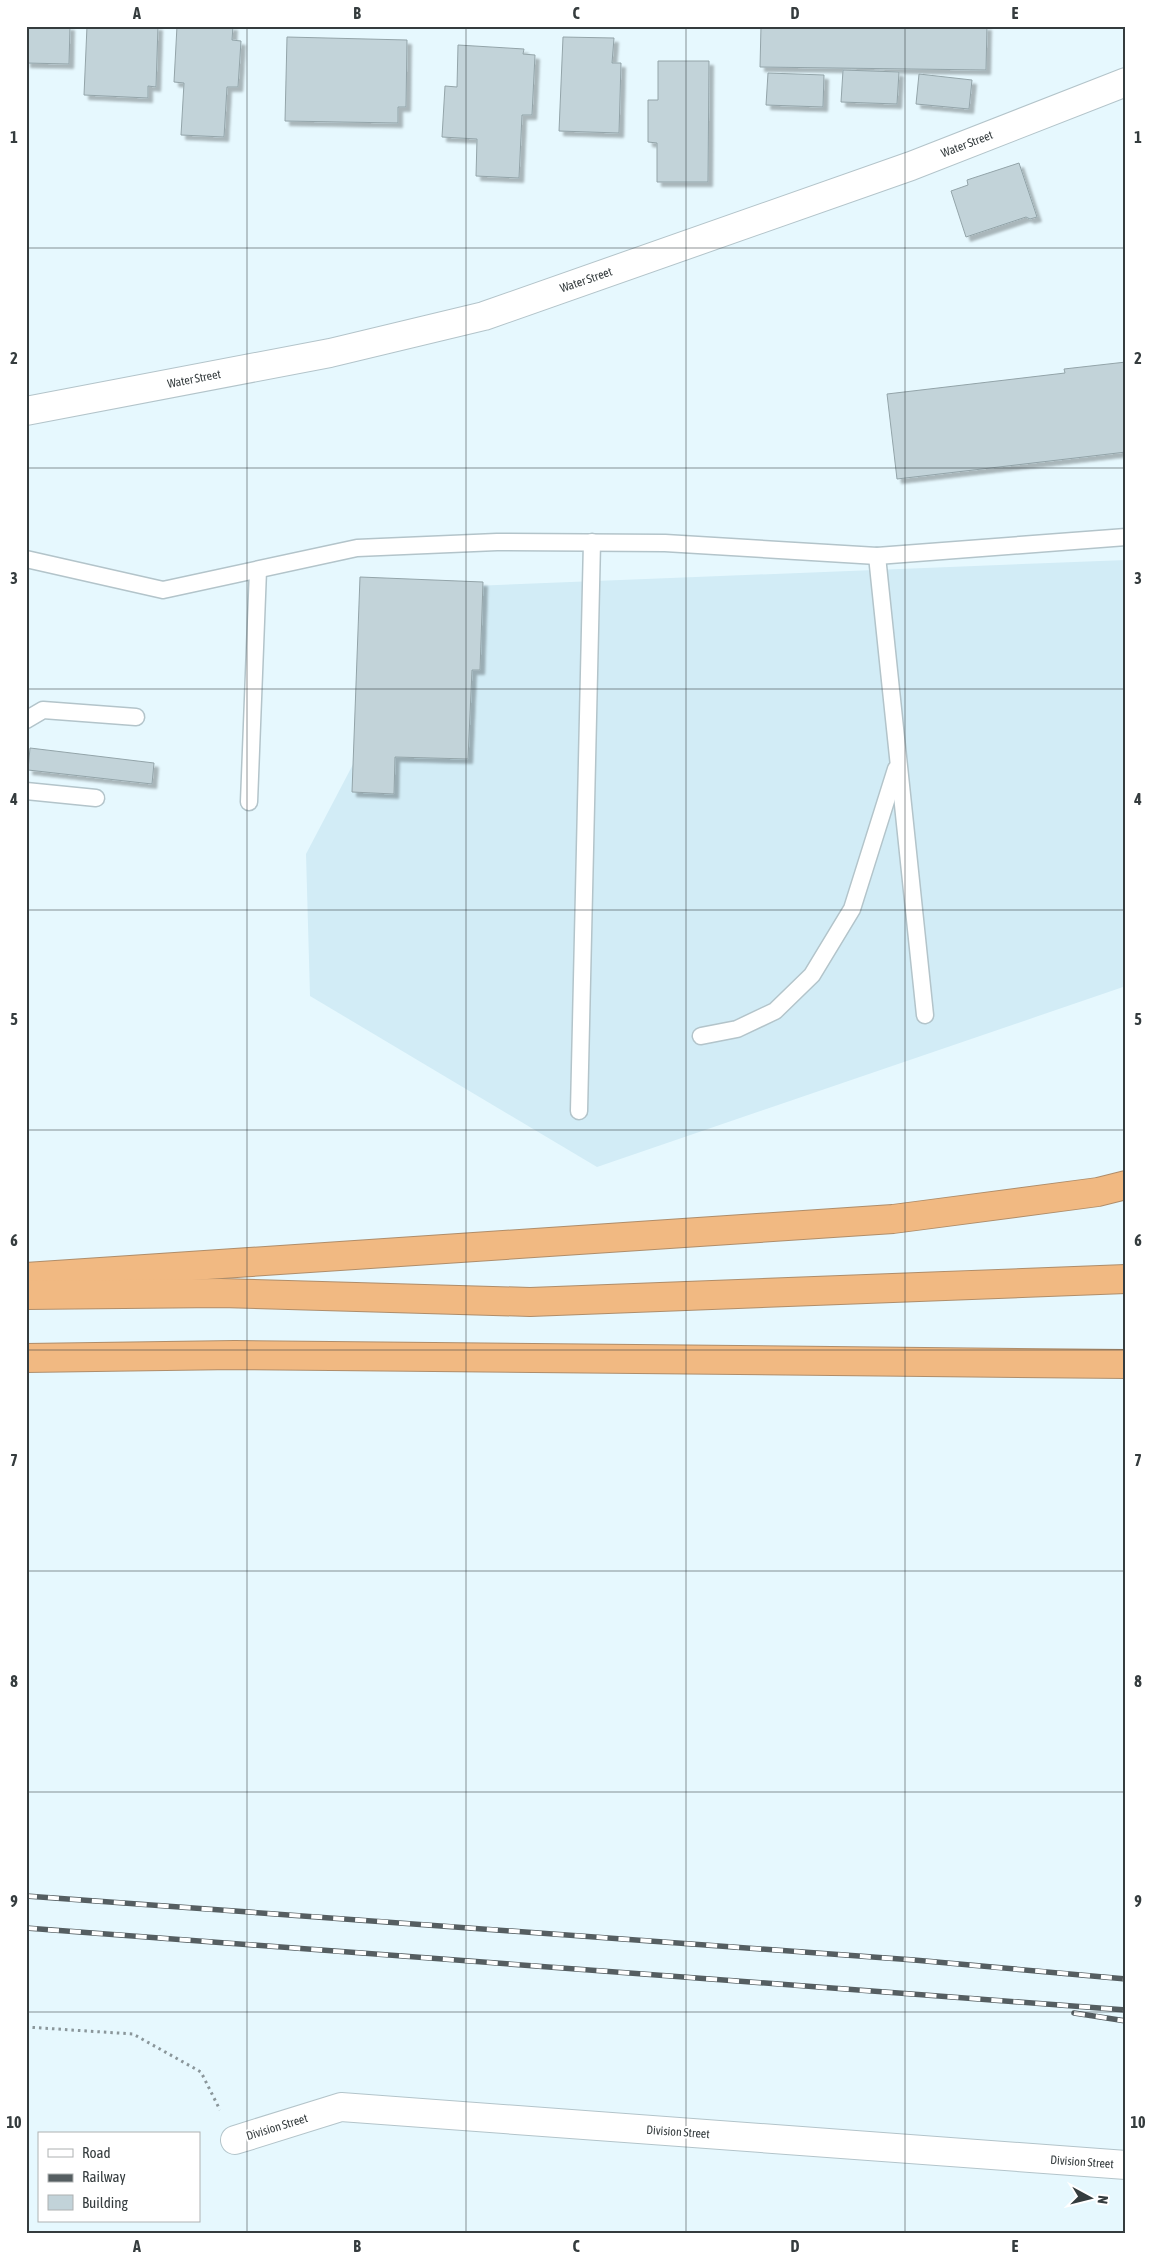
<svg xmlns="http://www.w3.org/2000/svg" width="1152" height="2260" font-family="'Asap Condensed',sans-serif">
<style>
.built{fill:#d2ecf6}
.building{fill:#c2d3d9;stroke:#93a4a9;filter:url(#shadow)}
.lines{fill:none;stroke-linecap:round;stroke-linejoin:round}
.lane-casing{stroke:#b3c4ca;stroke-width:19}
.street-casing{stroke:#b3c4ca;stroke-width:30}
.highway-casing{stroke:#af8d6a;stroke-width:30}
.path{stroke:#8a969a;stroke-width:3;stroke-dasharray:2.5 4;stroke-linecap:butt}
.lane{stroke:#fff;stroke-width:16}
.street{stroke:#fff;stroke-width:28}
.highway{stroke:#f1b982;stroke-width:28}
.rail-casing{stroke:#555e61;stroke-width:5.5}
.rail{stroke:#fff;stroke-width:4;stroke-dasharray:11;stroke-linecap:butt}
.grid{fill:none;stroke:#353c3e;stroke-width:1;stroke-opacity:0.55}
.labels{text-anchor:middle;stroke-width:4;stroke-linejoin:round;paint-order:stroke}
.street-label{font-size:12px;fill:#353c3e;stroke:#fff}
.neatline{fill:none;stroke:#353c3e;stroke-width:2}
.grid-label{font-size:16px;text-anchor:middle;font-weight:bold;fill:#353c3e}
</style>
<defs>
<filter id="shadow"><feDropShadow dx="4.5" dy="4.5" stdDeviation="1" flood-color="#0004"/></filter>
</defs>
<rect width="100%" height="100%" fill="#e6f8fe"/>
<path class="built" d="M1126,560v426l-529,181 -287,-171 -4,-142 140,-267z"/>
<g class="building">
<path d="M26,26h44l-1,38 -43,-1z"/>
<path d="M87,26h71l-2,61 -8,-1v12l-64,-3z"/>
<path d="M177,26h56l-1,14 9,1 -3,46h-11l-3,50 -43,-2 3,-52 -10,-1z"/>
<path d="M761,26h226l-1,44 -226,-3z"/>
<path d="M287,37l120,3 -1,67h-8v16l-113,-2z"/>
<path d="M563,37l51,1 -2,25h9l-2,70 -60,-2z"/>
<path d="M458,45l66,4 -1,5 12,1 -3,60h-10l-3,63 -43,-2 1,-37 -35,-2 3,-51 12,1z"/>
<path d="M658,61h51l-1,121h-51v-39l-9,-1v-42h10z"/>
<path d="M843,70l56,2 -2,32 -56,-2z"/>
<path d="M768,73l56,2 -1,32 -57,-2z"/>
<path d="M919,74l53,6 -3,29 -53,-5z"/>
<path d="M1019,163l18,54 -7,2 -4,-2 -60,20 -15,-46 17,-6 -1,-5z"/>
<path d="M1126,362v90l-229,27 -10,-85 178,-21 -1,-4z"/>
<path d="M360,577l123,5 -3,88h-8l-4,89 -73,-2 -1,37 -42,-2z"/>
<path d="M30,748l124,15 -2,21 -124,-14z"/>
</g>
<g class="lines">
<defs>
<g id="lane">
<path d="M877,556l48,459"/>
<path d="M26,559l137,31 194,-42 140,-6 168,1 212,13 249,-19"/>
<path d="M26,720l17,-10 93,7"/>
<path d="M26,791l70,7"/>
<path d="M249,802l9,-232"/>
<path d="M701,1036l36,-7 38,-18 37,-36 40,-66 44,-140"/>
<path d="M579,1111l13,-569"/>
</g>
<g id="street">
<path d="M26,411l304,-58 154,-37 427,-150 215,-84"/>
<path d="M235,2140l106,-33 785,58"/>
</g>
<g id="highway">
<path d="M26,1277l867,-58 205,-27 28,-7"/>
<path d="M26,1295l195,-2 309,9 596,-23"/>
<path d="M26,1358l209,-3 891,9"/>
</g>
</defs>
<use href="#lane" class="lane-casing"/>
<use href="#street" class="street-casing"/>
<use href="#highway" class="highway-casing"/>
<path class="path" d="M26,2027l107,7 68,38 19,38"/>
<use href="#lane" class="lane"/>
<use href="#street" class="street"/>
<use href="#highway" class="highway"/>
<defs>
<g id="rail">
<path d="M26,1896l888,64 212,19"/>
<path d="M26,1928l1100,82"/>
<path d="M1074,2013l52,8"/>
</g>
</defs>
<use href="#rail" class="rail-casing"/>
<use href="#rail" class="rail"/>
</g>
<path class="grid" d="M247,26v2208M466,26v2208M686,26v2208M905,26v2208M26,248h1100M26,468h1100M26,689h1100M26,910h1100M26,1130h1100M26,1350h1100M26,1571h1100M26,1792h1100M26,2012h1100"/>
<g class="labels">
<g class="street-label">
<text transform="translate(967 144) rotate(-21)" y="4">Water Street</text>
<text transform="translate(586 280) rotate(-19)" y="4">Water Street</text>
<text transform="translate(194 379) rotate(-11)" y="4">Water Street</text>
<text transform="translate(277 2127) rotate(-17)" y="4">Division Street</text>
<text transform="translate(678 2132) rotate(4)" y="4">Division Street</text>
<text transform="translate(1082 2162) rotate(4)" y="4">Division Street</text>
</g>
</g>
<rect width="1152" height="2260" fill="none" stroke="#ffffff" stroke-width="55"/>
<rect x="38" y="2132" width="162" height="90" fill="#ffffff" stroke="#aeb1b2"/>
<rect x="48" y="2149" width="25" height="8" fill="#ffffff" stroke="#aeb1b2"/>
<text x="82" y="2158" font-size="15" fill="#353c3e">Road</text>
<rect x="48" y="2174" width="25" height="8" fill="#555e61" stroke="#aeb1b2"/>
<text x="82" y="2182" font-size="15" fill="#353c3e">Railway</text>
<rect x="48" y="2195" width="25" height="15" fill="#c2d3d9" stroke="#aeb1b2"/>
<text x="82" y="2208" font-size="15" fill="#353c3e">Building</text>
<g transform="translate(1090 2198) rotate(97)" stroke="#ffffff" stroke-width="4" paint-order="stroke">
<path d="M0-4L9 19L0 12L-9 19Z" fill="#353c3e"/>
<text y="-8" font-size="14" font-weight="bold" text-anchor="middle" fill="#353c3e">N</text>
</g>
<rect x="28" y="28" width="1096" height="2204" class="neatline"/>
<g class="grid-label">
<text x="137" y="19">A</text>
<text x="357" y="19">B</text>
<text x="576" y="19">C</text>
<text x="795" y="19">D</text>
<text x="1015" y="19">E</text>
<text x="14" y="143">1</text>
<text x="1138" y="143">1</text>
<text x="14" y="364">2</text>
<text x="1138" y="364">2</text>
<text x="14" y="584">3</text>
<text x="1138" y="584">3</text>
<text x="14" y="805">4</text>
<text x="1138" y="805">4</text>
<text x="14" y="1025">5</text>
<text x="1138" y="1025">5</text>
<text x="14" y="1246">6</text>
<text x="1138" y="1246">6</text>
<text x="14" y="1466">7</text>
<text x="1138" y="1466">7</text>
<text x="14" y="1687">8</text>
<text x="1138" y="1687">8</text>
<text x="14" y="1907">9</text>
<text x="1138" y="1907">9</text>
<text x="14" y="2128">10</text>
<text x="1138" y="2128">10</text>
<text x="137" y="2252">A</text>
<text x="357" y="2252">B</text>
<text x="576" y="2252">C</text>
<text x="795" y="2252">D</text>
<text x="1015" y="2252">E</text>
</g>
</svg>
